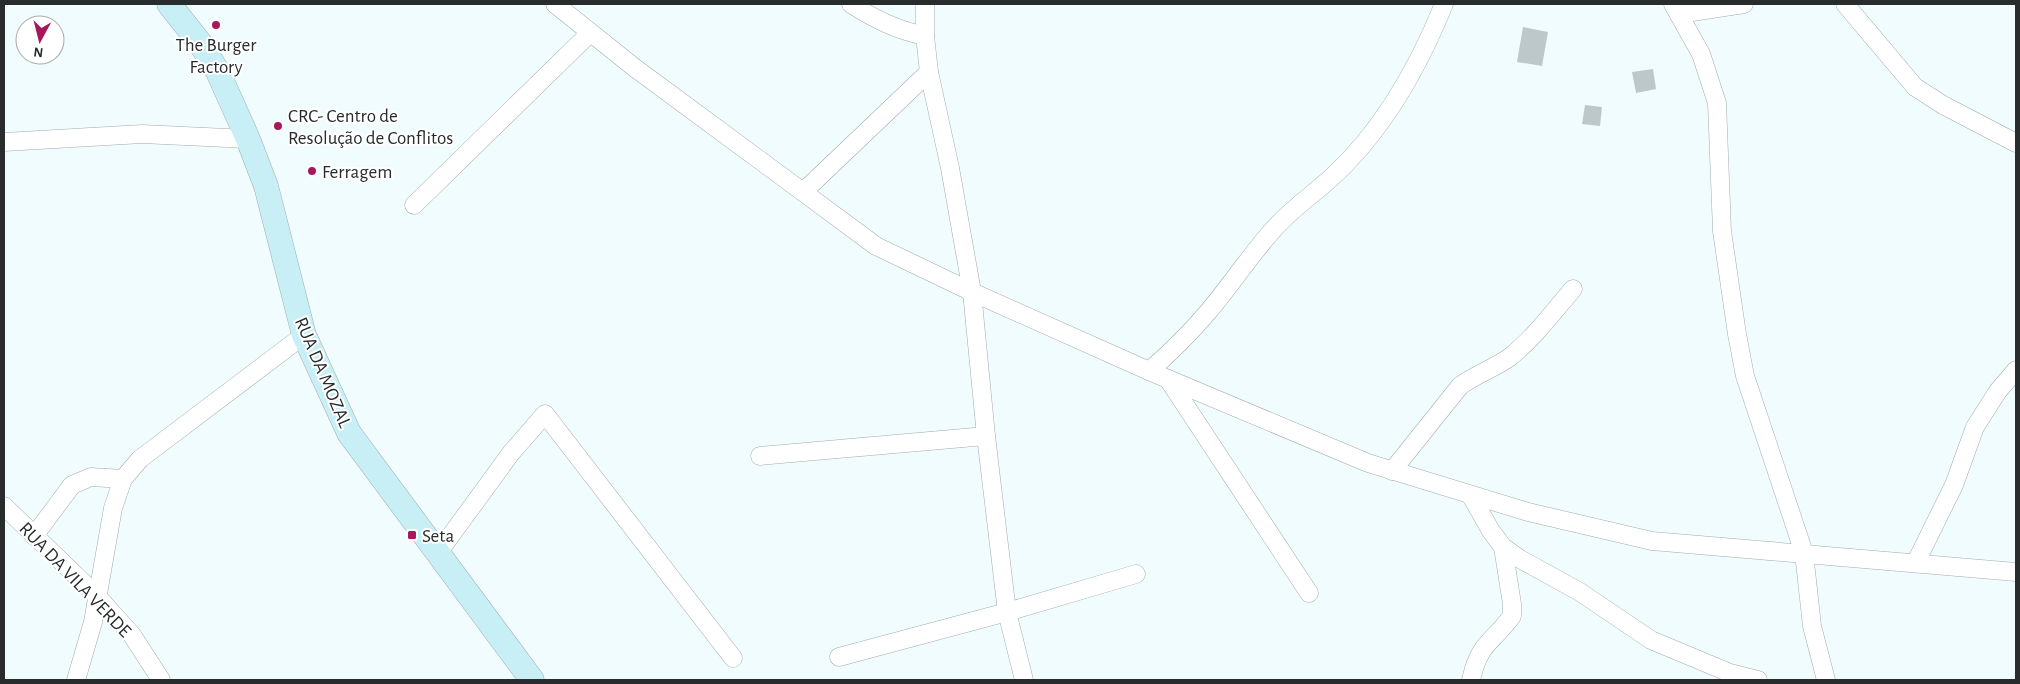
<svg xmlns="http://www.w3.org/2000/svg" width="2020" height="684" font-family="'Alegreya Sans',sans-serif">
<style>
.building{fill:#bdc8ca}
.lines{fill:none;stroke-linecap:round;stroke-linejoin:round}
.street-casing{stroke:#a1acad;stroke-width:19}
.secondary-casing{stroke:#a1acad;stroke-width:25}
.street{stroke:#fff;stroke-width:18}
.secondary{stroke:#c8eff5;stroke-width:24}
.poi-dot{fill:#a6185a;stroke:#fff;stroke-width:2}
.labels{text-anchor:middle;stroke-width:4;stroke-linejoin:round;paint-order:stroke}
.poi-label{font-size:19px;fill:#282c2d;stroke:#fff;text-anchor:start}
.street-label{font-size:19px;fill:#282c2d;stroke:#fff}
</style>
<rect width="100%" height="100%" fill="#f1fcfe"/>
<g class="building">
<path d="M1523,27l25,5 -6,34 -25,-4z"/>
<path d="M1653,69l3,20 -20,4 -4,-21z"/>
<path d="M1585,105l17,2 -2,19 -18,-2z"/>
</g>
<g class="lines">
<defs>
<g id="street">
<path d="M555,4l80,64 241,178 96,46 177,79 219,92 160,49 124,29 364,31"/>
<path d="M851,4c25,16 46,26 74,32"/>
<path d="M925,4v32l4,36 21,96 22,124 14,144 21,176 17,68"/>
<path d="M1673,4l28,50 16,49 5,128 15,103 8,42 59,177 8,73 14,54"/>
<path d="M1845,4l70,83 28,18 73,38"/>
<path d="M1679,14l65,-10"/>
<path d="M4,142l138,-8 106,5"/>
<path d="M803,192l126,-120"/>
<path d="M414,205l176,-172"/>
<path d="M1149,371c21,-18 41,-38 59,-59 22,-26 41,-55 64,-81 17,-20 39,-35 59,-53 52,-47 87,-110 113,-174"/>
<path d="M1168,379l141,214"/>
<path d="M760,456l226,-20"/>
<path d="M1392,471l68,-85c16,-12 35,-18 50,-29 24,-19 43,-45 63,-68"/>
<path d="M1471,496l20,35 12,16 17,12 60,33 71,48 79,33 28,7"/>
<path d="M4,506l93,90 35,39 29,45"/>
<path d="M34,536l38,-51 19,-8 32,2"/>
<path d="M438,553l73,-100 34,-39 188,244"/>
<path d="M1916,562l38,-77 21,-58 23,-36 18,-21"/>
<path d="M839,657l168,-45 129,-38"/>
<path d="M76,680l17,-58 20,-114 10,-29 17,-20 164,-124"/>
<path d="M1471,680c8,-37 20,-36 41,-64v-12l-9,-57"/>
</g>
<path id="secondary" d="M169,4l31,39 18,29 30,67 18,47 38,149 45,98 183,247"/>
</defs>
<use href="#street" class="street-casing"/>
<use href="#secondary" class="secondary-casing"/>
<use href="#street" class="street"/>
<use href="#secondary" class="secondary"/>
</g>
<g class="poi-dot">
<circle cx="216" cy="25" r="5"/>
<circle cx="278" cy="126" r="5"/>
<circle cx="312" cy="171" r="5"/>
<rect x="407" y="530" width="10" height="10" rx="2.5"/>
</g>
<g class="labels">
<g class="poi-label">
<text x="216" y="51" text-anchor="middle">The Burger<tspan x="216" dy="22">Factory</tspan></text>
<text x="288" y="122">CRC- Centro de<tspan x="288" dy="22">Resolução de Conflitos</tspan></text>
<text x="322" y="178">Ferragem</text>
<text x="422" y="542">Seta</text>
</g>
<g class="street-label">
<text transform="translate(324 372) rotate(67)" y="7">RUA DA MOZAL</text>
<text transform="translate(76 579) rotate(46)" y="7">RUA DA VILA VERDE</text>
</g>
</g>
<rect width="2020" height="684" fill="none" stroke="#282c2d" stroke-width="10"/>
<g transform="translate(40 40) rotate(187)"><circle r="24" fill="#ffffff" stroke="#a9abab"/>
<path d="M0-4L9 19L0 12L-9 19Z" fill="#a6185a"/>
<text y="-8" font-size="14" font-weight="bold" text-anchor="middle" fill="#282c2d">N</text>
</g>
</svg>
